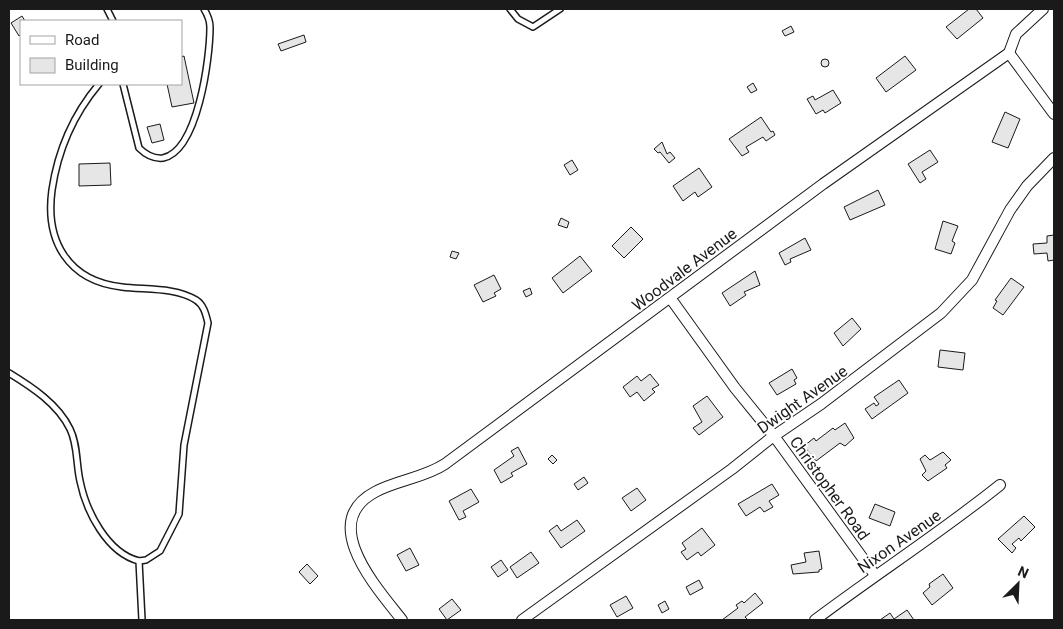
<svg xmlns="http://www.w3.org/2000/svg" width="1063" height="629" font-family="Roboto,sans-serif">
<style>
.building{fill:#e6e6e6;stroke:#1a1a1a}
.lines{fill:none;stroke-linecap:round;stroke-linejoin:round}
.service-casing{stroke:#1a1a1a;stroke-width:8}
.minor-casing{stroke:#1a1a1a;stroke-width:12}
.service{stroke:#fff;stroke-width:5}
.minor{stroke:#fff;stroke-width:10}
.labels{text-anchor:middle;stroke-width:4;stroke-linejoin:round;paint-order:stroke}
.street-label{font-size:16px;fill:#1a1a1a;stroke:#fff}
</style>
<rect width="100%" height="100%" fill="#fff"/>
<g class="building">
<path d="M969,9h7l7,9 -26,21 -11,-12z"/>
<path d="M22,16l3,5h-4v13l-2,2 -8,-13z"/>
<path d="M791,26l3,6 -9,4 -3,-5z"/>
<path d="M304,35l2,7 -25,9 -3,-7z"/>
<path d="M184,56l10,47 -22,4 -5,-23h14v-27z"/>
<path d="M905,56l11,14 -30,22 -10,-14z"/>
<circle cx="825" cy="63" r="4"/>
<path d="M753,83l4,7 -6,3 -4,-6z"/>
<path d="M833,90l8,13 -16,10 -2,-3 -7,4 -9,-15 6,-3 2,4z"/>
<path d="M1005,112l15,7 -12,29 -16,-6z"/>
<path d="M761,117l10,15 2,-1 2,4 -9,6 -3,-4 -17,10 3,5 -7,4 -13,-17z"/>
<path d="M160,124l4,16 -12,3 -5,-16z"/>
<path d="M662,142l5,12 3,-2 5,6 -6,5 -9,-11 -2,1 -4,-4z"/>
<path d="M930,150l8,12 -16,10 4,7 -6,4 -12,-19z"/>
<path d="M572,160l6,10 -8,5 -6,-10z"/>
<path d="M110,163l1,22 -32,1v-22z"/>
<path d="M699,168l13,19 -14,10 -3,-5 -12,9 -10,-15z"/>
<path d="M878,190l7,15 -35,15 -6,-13z"/>
<path d="M561,218l8,4 -2,6 -9,-3z"/>
<path d="M943,221l15,5 -6,15 3,2 -4,11 -16,-5z"/>
<path d="M631,227l12,12 -19,19 -12,-12z"/>
<path d="M1054,233v27l-6,1 -1,-8 -13,1 -1,-10 14,-1v-7l7,-1z"/>
<path d="M805,238l6,12 -21,9 1,3 -6,3 -6,-12z"/>
<path d="M452,251l7,2 -3,6 -6,-2z"/>
<path d="M580,256l12,15 -29,22 -11,-15z"/>
<path d="M755,271l5,14 -16,7 2,3 -16,11 -8,-13z"/>
<path d="M494,275l7,14 -7,4 2,3 -13,6 -9,-17z"/>
<path d="M1011,278l13,9 -21,28 -10,-7 4,-7 -2,-1z"/>
<path d="M530,288l2,6 -6,3 -3,-6z"/>
<path d="M852,318l9,11 -18,17 -9,-13z"/>
<path d="M940,350l25,3 -2,17 -25,-3z"/>
<path d="M792,369l5,9 -3,2 2,4 -19,11 -8,-12z"/>
<path d="M650,374l9,11 -7,4 3,3 -11,9 -7,-9 -7,5 -7,-10 14,-11 4,5z"/>
<path d="M899,380l9,13 -36,26 -7,-10 9,-6 2,3 3,-2 -5,-7z"/>
<path d="M707,396l16,21 -24,18 -6,-7 9,-6 -9,-16z"/>
<path d="M845,423l9,15 -9,8 -5,-3 -24,18 -12,-15 10,-8 2,3 17,-13 2,2z"/>
<path d="M518,447l9,17 -16,9 2,3 -12,7 -7,-13 20,-14 -3,-5z"/>
<path d="M943,452l8,8 -6,5 2,3 -19,13 -6,-6 4,-4 -6,-12 5,-4 5,5z"/>
<path d="M552,455l5,5 -4,4 -5,-5z"/>
<path d="M584,477l4,6 -10,7 -4,-6z"/>
<path d="M772,484l7,11 -10,6 4,6 -9,5 -4,-5 -14,9 -8,-12z"/>
<path d="M637,488l9,12 -15,11 -9,-13z"/>
<path d="M471,489l8,13 -16,9 3,6 -7,3 -10,-19z"/>
<path d="M875,504l20,8 -5,14 -21,-8z"/>
<path d="M1024,516l11,11 -14,14 -2,-3 -7,6 4,4 -4,5 -14,-14z"/>
<path d="M577,520l8,11 -24,17 -12,-17 8,-6 4,6z"/>
<path d="M702,528l13,17 -14,11 -3,-4 -11,8 -6,-8 5,-3 -4,-6z"/>
<path d="M410,548l9,17 -13,6 -9,-16z"/>
<path d="M819,551l3,18 -3,1v2l-26,2 -2,-9 15,-3 -2,-9z"/>
<path d="M531,552l8,11 -22,15 -7,-11z"/>
<path d="M501,560l7,10 -10,7 -7,-10z"/>
<path d="M307,564l11,12 -8,8 -11,-12z"/>
<path d="M943,574l10,14 -21,17 -9,-12 7,-6 -1,-3z"/>
<path d="M699,580l4,8 -13,7 -4,-8z"/>
<path d="M755,593l8,10 -18,14 3,3h-26l16,-12 -2,-3 6,-4 2,2z"/>
<path d="M626,596l7,12 -16,9 -7,-12z"/>
<path d="M452,599l9,11 -14,10 -8,-11z"/>
<path d="M665,601l4,8 -7,4 -4,-8z"/>
<path d="M907,610l7,10h-34l10,-7 4,6z"/>
</g>
<g class="lines">
<defs>
<g id="service">
<path d="M107,9l6,12"/>
<path d="M510,9l8,10 15,8 27,-18"/>
<path d="M99,84c-26,31 -41,65 -47,106 -7,51 16,91 70,97 23,3 53,0 74,13 8,5 10,15 12,23l-24,122 -5,69 -19,37 -14,9 -7,1"/>
<path d="M123,84l16,64c7,7 14,11 24,10 35,-7 47,-100 47,-131 0,-6 -3,-13 -6,-18"/>
<path d="M9,373c23,14 49,31 61,56 8,16 6,35 10,52 6,30 27,72 59,80l3,59"/>
</g>
<g id="minor">
<path d="M1009,53l45,61"/>
<path d="M1009,53l7,-19 27,-25"/>
<path d="M671,299l64,89 39,48 101,139"/>
<path d="M402,620c-24,-31 -85,-97 -27,-128 22,-12 49,-14 70,-28l378,-280 186,-131"/>
<path d="M522,620l210,-151 39,-31 50,-34 120,-91 31,-33 38,-70 17,-24 27,-28"/>
<path d="M815,620c61,-46 125,-87 185,-135"/>
</g>
</defs>
<use href="#service" class="service-casing"/>
<use href="#minor" class="minor-casing"/>
<use href="#service" class="service"/>
<use href="#minor" class="minor"/>
</g>
<g class="labels">
<g class="street-label">
<text transform="translate(684 269) rotate(-37)" y="6">Woodvale Avenue</text>
<text transform="translate(802 399) rotate(-35)" y="6">Dwight Avenue</text>
<text transform="translate(830 488) rotate(54)" y="6">Christopher Road</text>
<text transform="translate(899 541) rotate(-35)" y="6">Nixon Avenue</text>
</g>
</g>
<rect width="1063" height="629" fill="none" stroke="#1a1a1a" stroke-width="20"/>
<rect x="20" y="20" width="162" height="65" fill="#ffffff" stroke="#a3a3a3"/>
<rect x="30" y="36" width="25" height="8" fill="#ffffff" stroke="#a3a3a3"/>
<text x="65" y="45" font-size="15" fill="#1a1a1a">Road</text>
<rect x="30" y="58" width="25" height="15" fill="#e6e6e6" stroke="#a3a3a3"/>
<text x="65" y="70" font-size="15" fill="#1a1a1a">Building</text>
<g transform="translate(1018 584) rotate(24)" stroke="#ffffff" stroke-width="4" paint-order="stroke">
<path d="M0-4L9 19L0 12L-9 19Z" fill="#1a1a1a"/>
<text y="-8" font-size="14" font-weight="bold" text-anchor="middle" fill="#1a1a1a">N</text>
</g>
</svg>
